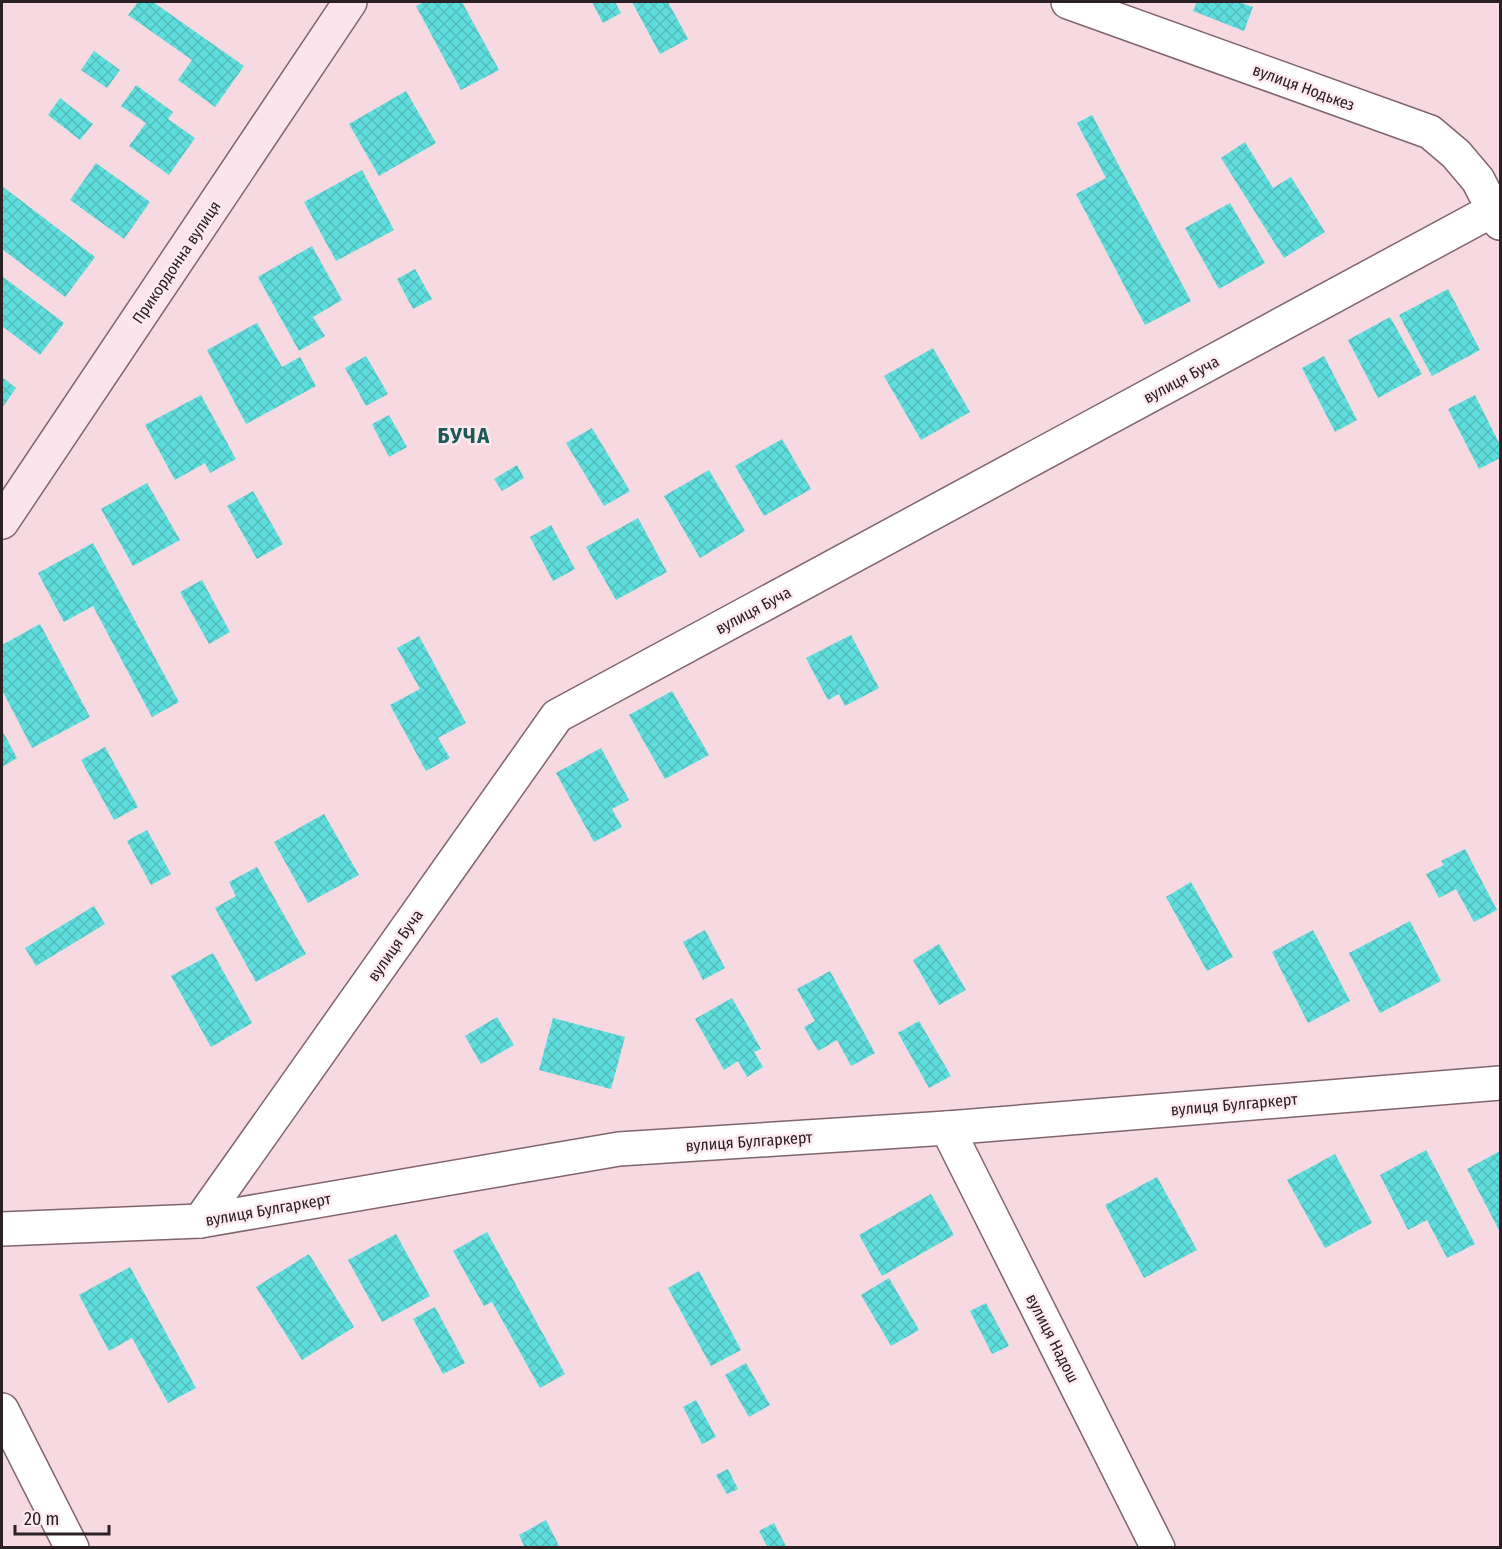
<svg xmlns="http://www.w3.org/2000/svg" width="1502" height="1549" font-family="'Fira Sans Condensed',sans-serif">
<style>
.building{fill:url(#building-cross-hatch)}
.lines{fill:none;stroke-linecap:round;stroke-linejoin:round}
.minor-casing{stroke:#80656d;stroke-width:36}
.secondary-casing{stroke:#80656d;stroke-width:36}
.minor{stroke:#fff;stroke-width:33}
.secondary{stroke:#fbe4ec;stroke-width:33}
.labels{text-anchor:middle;stroke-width:5;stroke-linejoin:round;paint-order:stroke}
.street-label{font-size:16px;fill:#2b2023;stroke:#fceaef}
.district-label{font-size:22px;font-weight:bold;letter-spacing:1.5px;fill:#1d5958;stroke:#fceaef}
</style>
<defs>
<pattern id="building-cross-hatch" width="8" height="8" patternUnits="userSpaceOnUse" patternTransform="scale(1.5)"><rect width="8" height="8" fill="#5edddc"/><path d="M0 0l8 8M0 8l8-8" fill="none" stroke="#52bdbc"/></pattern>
</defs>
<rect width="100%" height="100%" fill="#f7d9e1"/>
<g class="building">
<path d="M138,2h15l91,64 -29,41 -37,-27 14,-20 -64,-45z"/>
<path d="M424,2h38l37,68 -38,20 -45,-84z"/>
<path d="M592,2h23l6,11 -18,10z"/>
<path d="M632,2h36l20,37 -28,15z"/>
<path d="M1197,2h42l14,5 -9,24 -51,-20z"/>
<path d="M94,51l26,19 -13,18 -26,-18z"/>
<path d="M136,85l37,27 -5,7 27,19 -26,37 -40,-29 17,-23 -25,-17z"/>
<path d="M406,91l30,52 -57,33 -30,-52z"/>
<path d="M60,98l33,26 -13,16 -32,-25z"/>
<path d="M1092,115l99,186 -46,24 -69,-131 30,-16 -29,-55z"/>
<path d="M1245,142l28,46 18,-11 34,55 -41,26 -63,-100z"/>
<path d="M96,163l54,39 -26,37 -54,-39z"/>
<path d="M362,170l32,60 -58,31 -32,-59z"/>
<path d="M2,186l93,71 -30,40 -63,-48z"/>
<path d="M1230,203l35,60 -46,26 -34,-61z"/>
<path d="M312,246l30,54 -29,17 12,19 -26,15 -41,-74z"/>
<path d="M415,269l17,30 -19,10 -16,-30z"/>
<path d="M2,276l62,47 -24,32 -38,-29z"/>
<path d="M1448,289l32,61 -48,26 -33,-61z"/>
<path d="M1390,317l32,57 -44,24 -30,-58z"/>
<path d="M257,323l25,44 18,-10 16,29 -70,38 -39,-74z"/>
<path d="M933,348l37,64 -49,28 -37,-64z"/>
<path d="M366,356l22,38 -22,12 -21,-38z"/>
<path d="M1324,356l33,64 -22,12 -33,-64z"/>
<path d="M2,377l14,11 -14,20z"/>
<path d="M201,395l35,64 -26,14 -5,-10 -30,17 -30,-55z"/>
<path d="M1475,395l25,50v13l-21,11 -31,-60z"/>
<path d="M389,415l18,32 -18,10 -17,-33z"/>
<path d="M592,428l38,63 -26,15 -38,-63z"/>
<path d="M782,439l29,50 -47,27 -29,-50z"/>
<path d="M517,465l7,13 -22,13 -8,-12z"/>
<path d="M709,470l36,61 -45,27 -36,-62z"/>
<path d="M147,483l33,57 -47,26 -32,-57z"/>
<path d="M253,491l30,53 -26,15 -30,-53z"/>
<path d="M638,518l29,54 -51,28 -30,-53z"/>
<path d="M551,525l24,44 -22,12 -23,-44z"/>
<path d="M93,543l86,159 -27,15 -59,-111 -29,16 -26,-49z"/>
<path d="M202,580l28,52 -21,12 -29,-52z"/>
<path d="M40,624l50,93 -58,31 -30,-58v-45z"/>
<path d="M851,635l28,53 -34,18 -6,-12 -11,6 -22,-42z"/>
<path d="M419,636l47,87 -28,15 12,20 -24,13 -36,-66 30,-16 -23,-41z"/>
<path d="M672,691l37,64 -44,24 -36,-64z"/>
<path d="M2,730l15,28 -15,9z"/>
<path d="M105,747l33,60 -24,13 -33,-60z"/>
<path d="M601,748l28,52 -17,9 10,18 -28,15 -38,-69z"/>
<path d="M324,814l35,61 -51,28 -34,-61z"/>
<path d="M147,830l24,44 -20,11 -24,-44z"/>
<path d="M1465,849l32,61 -23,12 -18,-33 -17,9 -13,-24 18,-9 -3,-4z"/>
<path d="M257,867l49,87 -50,28 -41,-74 21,-12 -7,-14z"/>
<path d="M1191,882l42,75 -26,14 -41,-74z"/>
<path d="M94,906l11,18 -69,42 -11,-18z"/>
<path d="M1410,921l31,60 -61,32 -31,-60z"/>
<path d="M705,930l20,38 -22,12 -20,-38z"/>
<path d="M1313,930l37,71 -42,22 -36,-71z"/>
<path d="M939,944l27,46 -27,15 -26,-45z"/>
<path d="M213,953l39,70 -41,24 -40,-71z"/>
<path d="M830,971l45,82 -24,13 -14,-26 -19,11 -14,-24 11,-6 -18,-32z"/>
<path d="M732,998l29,51 -7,3 9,15 -16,10 -9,-16 -14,9 -29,-51z"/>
<path d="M497,1017l17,28 -33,19 -16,-28z"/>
<path d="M553,1018l72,19 -14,52 -72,-19z"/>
<path d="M919,1021l32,55 -22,12 -31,-55z"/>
<path d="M1426,1150l49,94 -28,14 -20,-38 -19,10 -28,-55z"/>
<path d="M1500,1151v81l-33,-63z"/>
<path d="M1335,1154l37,69 -47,25 -38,-68z"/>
<path d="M1157,1177l40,73 -53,28 -39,-73z"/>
<path d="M931,1194l23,41 -72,41 -23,-41z"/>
<path d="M487,1232l78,142 -25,14 -48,-86 -8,4 -31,-55z"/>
<path d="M396,1234l34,62 -48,26 -34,-62z"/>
<path d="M309,1254l45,73 -52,33 -46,-73z"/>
<path d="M130,1267l66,121 -28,15 -36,-65 -23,13 -30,-56z"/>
<path d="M699,1271l42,79 -30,16 -43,-78z"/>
<path d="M889,1278l30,52 -28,16 -30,-51z"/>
<path d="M986,1303l23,43 -17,8 -22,-43z"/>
<path d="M435,1307l30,56 -22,11 -30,-55z"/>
<path d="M746,1363l24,42 -21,12 -24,-42z"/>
<path d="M696,1400l20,37 -14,7 -19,-37z"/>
<path d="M728,1469l10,20 -11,5 -11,-19z"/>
<path d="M546,1520l14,28h-35l-6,-13z"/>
<path d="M774,1523l13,25h-19l-9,-17z"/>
</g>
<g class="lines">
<defs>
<g id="minor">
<path d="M1068,2l362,130 26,22 22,26 22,43"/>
<path d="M947,1128l211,420"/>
<path d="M200,1221l357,-505 936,-506"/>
<path d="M2,1229l198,-8 419,-72 328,-21 553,-45"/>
<path d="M2,1410l70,138"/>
</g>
<path id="secondary" d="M2,522l348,-520"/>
</defs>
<use href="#minor" class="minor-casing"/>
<use href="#secondary" class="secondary-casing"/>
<use href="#minor" class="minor"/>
<use href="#secondary" class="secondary"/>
</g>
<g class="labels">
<g class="street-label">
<text transform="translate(1304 87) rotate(20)" y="6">вулиця Нодькез</text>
<text transform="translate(176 262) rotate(-56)" y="6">Прикордонна вулиця</text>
<text transform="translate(1181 379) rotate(-28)" y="6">вулиця Буча</text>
<text transform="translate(753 610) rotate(-28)" y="6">вулиця Буча</text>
<text transform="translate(395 945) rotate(-55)" y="6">вулиця Буча</text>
<text transform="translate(1234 1104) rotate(-5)" y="6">вулиця Булгаркерт</text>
<text transform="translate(749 1141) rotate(-4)" y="6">вулиця Булгаркерт</text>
<text transform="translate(268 1209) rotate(-10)" y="6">вулиця Булгаркерт</text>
<text transform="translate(1053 1338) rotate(63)" y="6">вулиця Надош</text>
</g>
<g class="district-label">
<text x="464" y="443">БУЧА</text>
</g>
</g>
<rect width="1502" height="1549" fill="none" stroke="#2b2023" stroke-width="6"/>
<path d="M15 1525v9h94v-9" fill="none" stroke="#2b2023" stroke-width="3"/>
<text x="24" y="1525" font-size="18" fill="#2b2023" stroke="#fceaef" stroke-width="4.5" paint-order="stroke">20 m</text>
</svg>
